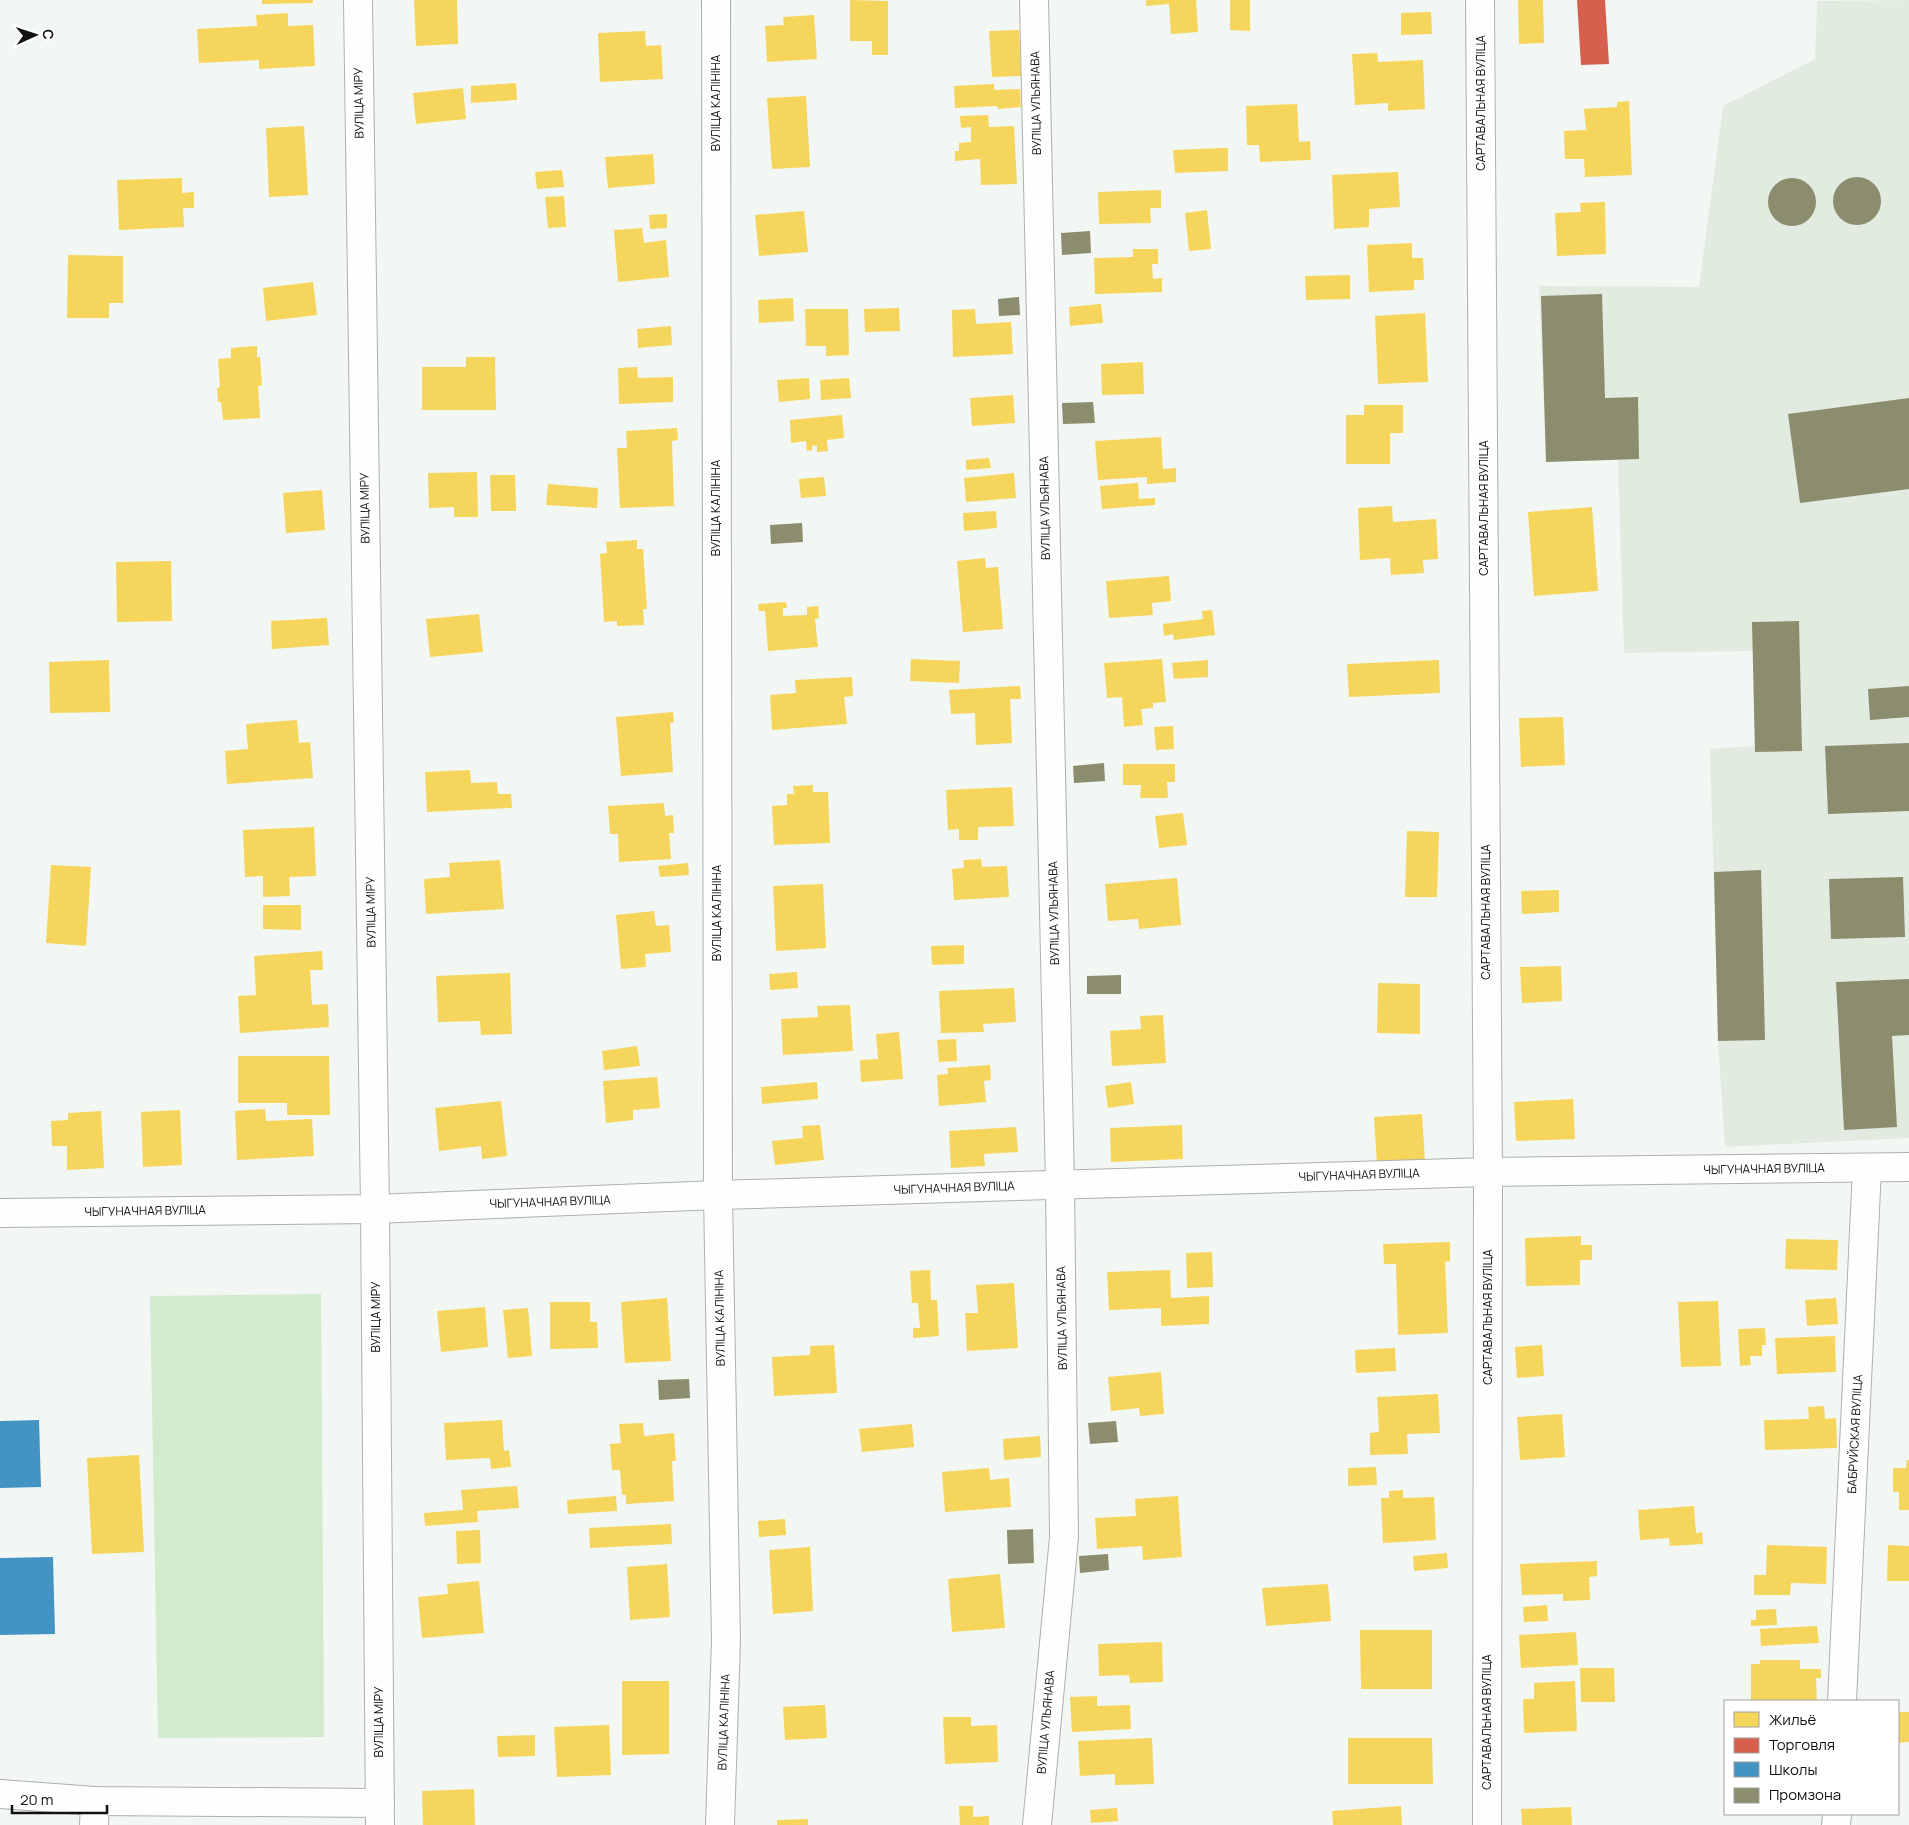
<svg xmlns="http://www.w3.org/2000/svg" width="1909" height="1825" font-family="Manrope,sans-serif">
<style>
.built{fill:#e2ebe0}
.green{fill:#d2ebcc}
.homes{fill:#f6d55c}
.shops{fill:#d6604d}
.schools{fill:#4393c3}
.industry{fill:#8c8c6e}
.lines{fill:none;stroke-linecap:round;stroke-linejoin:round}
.street-casing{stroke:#adb0ad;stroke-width:30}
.street{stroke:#fdfefd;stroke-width:28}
.labels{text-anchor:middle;stroke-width:5;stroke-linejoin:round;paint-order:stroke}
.street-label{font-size:12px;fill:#10120f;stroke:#fff}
</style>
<rect width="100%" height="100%" fill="#f3f7f3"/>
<path class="built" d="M1909,0v1138l-184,9 -7,-106 -8,-292 45,-3 -2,-95 -129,2 -6,-193 -72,2 -7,-176 160,1 24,-181 92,-47 2,-58z"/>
<path class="green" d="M321,1294l3,443 -166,1 -8,-442z"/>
<g class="homes">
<path d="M262,0h51v3l-51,1z"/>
<path d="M414,0h43l1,44 -42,2z"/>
<path d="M850,0l38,1v54h-16v-14h-22z"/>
<path d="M1146,0h50l2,32 -27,2 -2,-30 -23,2z"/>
<path d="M1230,0h20v31l-20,-1z"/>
<path d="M1518,0h25l1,43 -25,1z"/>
<path d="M1431,12l1,22 -31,1v-22z"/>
<path d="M288,13v13l25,-1 2,41 -56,3v-9l-60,3 -2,-34 60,-3 -1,-11z"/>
<path d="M814,15l3,44 -50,3 -2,-36 19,-1 -1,-8z"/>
<path d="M1019,30l2,46 -29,1 -3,-46z"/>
<path d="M645,31l1,15 15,-1 2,34 -63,3 -2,-49z"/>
<path d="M1377,53l1,9 45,-2 2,49 -37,2v-8l-33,2 -3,-51z"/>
<path d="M516,83l1,17 -46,3v-17z"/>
<path d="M994,84v6l26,-1 1,18 -23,2 -1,-3 -42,2 -1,-22z"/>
<path d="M463,88l3,31 -50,5 -3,-31z"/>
<path d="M806,96l4,71 -38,2 -5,-71z"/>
<path d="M1629,101l3,74 -47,2 -1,-18h-19l-1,-28 22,-1 -2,-21 33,-2v-5z"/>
<path d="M1297,104l2,38 11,-1 1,19 -51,2 -1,-17h-12l-1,-39z"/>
<path d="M988,115l1,12 25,-1 3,58 -36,1 -1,-26 -25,2v-10h4v-8l12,-1v-15l-10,1 -1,-12z"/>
<path d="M304,126l4,69 -39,2 -3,-69z"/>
<path d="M1222,148h6v23l-53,2 -2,-23z"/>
<path d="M653,154l2,30 -47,4 -3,-31z"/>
<path d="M562,170l2,17 -27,2 -2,-17z"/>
<path d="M1398,172l2,35 -31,2v18l-35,2 -2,-54z"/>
<path d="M182,178v15l12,-1v16h-11l1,19 -65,3 -2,-50z"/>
<path d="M1161,190v18h-11l1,15 -52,1 -1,-32z"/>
<path d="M564,196l2,31 -18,1 -3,-31z"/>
<path d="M1605,202l1,52 -49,2 -2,-43 26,-1 -1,-9z"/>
<path d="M1207,210l4,39 -22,2 -4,-38z"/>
<path d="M804,211l4,41 -49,4 -4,-41z"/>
<path d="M667,214v14l-17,1 -1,-14z"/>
<path d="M642,228l2,15 22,-3 3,37 -51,5 -4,-52z"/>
<path d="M1412,243v15h11l1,22h-10v10l-45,2 -2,-47z"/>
<path d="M1133,249h25v15h-6l1,15 9,-1v14l-67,2 -1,-36 39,-1z"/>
<path d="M68,255l55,1v47h-14v15h-42z"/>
<path d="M1350,275v24l-44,1 -1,-24z"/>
<path d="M313,282l4,33 -51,6 -3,-33z"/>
<path d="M793,298l1,23 -35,2 -1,-23z"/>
<path d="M1101,304l2,19 -33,3 -1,-19z"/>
<path d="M899,308l1,23 -35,1 -1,-23z"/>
<path d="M805,309h43l1,46 -23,1v-10h-20z"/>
<path d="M975,309l1,15 35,-2 2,32 -60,3 -1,-47z"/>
<path d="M1425,313l3,69 -50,2 -3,-68z"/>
<path d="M671,326l1,19 -34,3 -1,-19z"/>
<path d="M257,346v11h3l2,28 -4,1 2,32 -37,2 -2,-18h-3l-1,-14 3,-1 -2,-28 13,-1v-10z"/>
<path d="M466,357h29l1,53h-74v-43h44z"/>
<path d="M1143,362l1,32 -42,1 -1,-31z"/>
<path d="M637,367l1,11 35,-1v25l-54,2 -1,-36z"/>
<path d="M809,378l1,21 -31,3 -2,-22z"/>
<path d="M849,378l2,20 -30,2 -1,-20z"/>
<path d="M1013,395l2,28 -43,3 -2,-28z"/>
<path d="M1364,405h39v28h-13v31h-44v-49h18z"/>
<path d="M842,415l2,23 -17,2 1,11 -11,1v-7l-5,1v4l-5,1 -1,-10 -15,2 -1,-23z"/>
<path d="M677,428l1,12 -6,1 2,65 -54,2 -3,-60h10l-1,-17z"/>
<path d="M1161,437l2,32 13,-1v14l-29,2v-7l-49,3 -3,-39z"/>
<path d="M989,458l2,10 -25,2v-10z"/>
<path d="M477,472l1,45h-24v-10l-25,1 -1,-35z"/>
<path d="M1014,473l2,25 -50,4 -2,-24z"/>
<path d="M490,475h25l1,36h-25z"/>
<path d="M824,477l2,19 -25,2 -2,-19z"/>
<path d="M1138,483l1,16 16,-1v7l-53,4 -2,-23z"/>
<path d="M548,484l50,4 -1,20 -51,-3z"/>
<path d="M322,490l3,40 -39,3 -3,-40z"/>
<path d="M1392,506l1,16 43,-3 2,40 -15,1 1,13 -33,2 -1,-17 -30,2 -2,-52z"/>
<path d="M1592,507l6,84 -64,5 -6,-84z"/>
<path d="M996,511l1,17 -33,3 -1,-18z"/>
<path d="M637,540v9h6l4,60h-4l1,16 -27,1v-5l-13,1 -4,-68 7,-1 -1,-11z"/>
<path d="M985,558l1,10 12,-1 5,62 -40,3 -6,-71z"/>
<path d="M171,561l1,60 -55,1 -1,-60z"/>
<path d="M1169,576l2,25 -19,2 1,12 -44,3 -3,-37z"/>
<path d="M786,602l1,6h-4v8l24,-1v-8l11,-1 1,12 -4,1 3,28 -50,4 -3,-40h-6l-1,-7z"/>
<path d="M1212,610l3,25 -41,5 -1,-6 -9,2 -1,-12 40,-5 -1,-8z"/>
<path d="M479,614l4,38 -53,5 -4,-38z"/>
<path d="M327,618l2,27 -57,4 -1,-28z"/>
<path d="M911,659l49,2 -1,22 -49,-2z"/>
<path d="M1162,659l4,43 -13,1v5l-12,1 2,16 -19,2 -2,-30 -15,1 -3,-35z"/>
<path d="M109,660l1,52 -60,1 -1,-51z"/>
<path d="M1208,660v17l-34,2 -2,-16z"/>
<path d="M1439,660l1,33 -91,4 -2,-33z"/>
<path d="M852,677l1,19 -9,1 3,27 -75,6 -2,-35 26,-2 -1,-13z"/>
<path d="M1020,686l1,13h-11l2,44 -36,2 -1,-32 -24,1 -2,-24z"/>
<path d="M673,712l1,10 -4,1 3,49 -52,4 -5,-59z"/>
<path d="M1563,717l2,48 -44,2 -2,-49z"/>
<path d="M297,720l2,23 11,-1 3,36 -86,6 -2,-33 23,-2 -2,-25z"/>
<path d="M1173,726l1,23 -18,1 -2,-23z"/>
<path d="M1123,764h52v18h-8l1,16h-28l1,-13h-18z"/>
<path d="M470,770l1,13 26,-1 1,12h13l1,14 -85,4 -2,-40z"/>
<path d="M813,785v7h15l2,51 -56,2 -2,-39 15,-1v-11h7l-1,-8z"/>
<path d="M1012,787l2,39 -36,1v13h-19v-11l-11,1 -2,-40z"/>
<path d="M664,803l1,13 8,-1 1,18h-5l2,26 -52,3 -1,-28h-8l-2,-28z"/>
<path d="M1183,813l4,32 -28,3 -4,-32z"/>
<path d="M314,827l2,49 -27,1 1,19 -27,1v-21l-18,1 -2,-47z"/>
<path d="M1407,831l32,1 -2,65h-32z"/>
<path d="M981,859l1,8 25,-1 2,31 -55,3 -2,-31 12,-1 -1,-8z"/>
<path d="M500,860l4,49 -78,5 -2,-35 26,-2 -1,-14z"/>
<path d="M688,863l1,12 -29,2 -2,-11z"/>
<path d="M51,865l40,2 -5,79 -40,-3z"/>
<path d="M1177,878l4,47 -42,4 -1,-10 -30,2 -3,-37z"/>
<path d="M823,884l3,64 -50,3 -3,-65z"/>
<path d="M1559,890v22l-37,2 -1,-23z"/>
<path d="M263,905h38v25l-38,-1z"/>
<path d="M654,911l2,15 13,-1 2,27 -26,2 1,13 -25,2 -5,-54z"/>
<path d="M964,945v19l-32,1 -1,-19z"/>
<path d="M322,951l1,19h-13l2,35 16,-1 1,23 -89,6 -2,-37 18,-1 -2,-39z"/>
<path d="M1561,966l1,35 -40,2 -2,-36z"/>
<path d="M797,972l1,16 -28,2 -1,-16z"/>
<path d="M510,973l2,61 -31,1 -1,-14 -42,1 -2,-46z"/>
<path d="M1378,983l42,1v50l-43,-1z"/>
<path d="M1014,988l2,34 -33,2 1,8 -43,1 -2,-42z"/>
<path d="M850,1005l3,46 -70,4 -2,-36 37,-2 -1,-11z"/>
<path d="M1163,1015l3,48 -54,3 -2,-35 31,-2 -1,-13z"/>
<path d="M899,1032l4,47 -42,3 -1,-22 18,-1 -2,-25z"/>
<path d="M956,1039l1,22 -18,1 -2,-22z"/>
<path d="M637,1046l3,20 -36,4 -2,-19z"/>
<path d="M238,1056h91l1,59h-43v-12h-49z"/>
<path d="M990,1065l1,15 -7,1 2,21 -47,4 -2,-31 11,-1 -1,-6z"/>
<path d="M657,1077l3,31 -27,2v10l-27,3 -3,-42z"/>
<path d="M817,1082l1,17 -56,5 -1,-17z"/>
<path d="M1131,1082l3,22 -26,4 -3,-22z"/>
<path d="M1573,1099l2,40 -59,2 -2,-39z"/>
<path d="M501,1101l6,55 -25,3 -1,-13 -42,5 -4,-43z"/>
<path d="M265,1109l1,12 46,-2 2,37 -77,4 -2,-49z"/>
<path d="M180,1110l2,55 -39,2 -2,-55z"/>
<path d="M101,1111l3,57 -37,2v-24h-15l-1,-25 17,-1v-7z"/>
<path d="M1422,1114l3,47 -48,3 -3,-47z"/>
<path d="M820,1125l4,35 -49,5 -3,-24 31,-3 -1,-12z"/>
<path d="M1182,1125l1,34 -72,3 -1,-34z"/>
<path d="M1016,1127l2,25 -34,2 1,12 -34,2 -2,-37z"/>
<path d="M1581,1236v9h11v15h-12v25l-54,1 -1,-48z"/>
<path d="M1786,1239l52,1 -1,30 -52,-1z"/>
<path d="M1450,1242v19l-5,1 3,71 -50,2 -2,-71h-12l-1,-20z"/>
<path d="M1212,1252l1,35 -26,1 -1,-35z"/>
<path d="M930,1270l1,30h6l2,36 -26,2v-10h7l-2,-25h-6l-2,-32z"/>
<path d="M1170,1270l1,28 38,-2v28l-48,2v-18l-52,2 -2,-38z"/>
<path d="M1014,1283l4,65 -51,3 -2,-38h13l-2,-28z"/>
<path d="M667,1298l4,63 -46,2 -4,-61z"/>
<path d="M1836,1298l2,26 -31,2 -2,-26z"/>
<path d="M1718,1301l3,65 -40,1 -3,-65z"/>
<path d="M550,1302h40v20h7l1,26 -48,1z"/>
<path d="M485,1307l3,40 -47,5 -4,-41z"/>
<path d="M528,1308l4,48 -24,2 -5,-48z"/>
<path d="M1765,1328l1,17h-4v11h-12l1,9 -11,1 -2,-37z"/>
<path d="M1835,1336l1,36 -59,2 -2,-36z"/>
<path d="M834,1345l3,48 -63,3 -2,-39 38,-2v-9z"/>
<path d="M1542,1345l2,31 -27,2 -2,-31z"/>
<path d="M1395,1348l1,23 -40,2 -1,-23z"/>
<path d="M1161,1372l3,42 -24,2 -1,-8 -28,3 -3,-34z"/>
<path d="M1438,1394l2,39 -33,1 1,20 -38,1v-22l9,-1 -2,-35z"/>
<path d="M1824,1406l1,13 11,-1 1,30 -72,2 -1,-30 45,-1 -1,-12z"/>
<path d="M1562,1414l3,43 -45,3 -3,-43z"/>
<path d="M502,1420l2,31 5,-1 2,17 -20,2 -1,-11 -44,2 -2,-37z"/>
<path d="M643,1423l1,13 30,-3 2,28h-4l2,40 -48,3v-9h-4l-2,-25h-8l-2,-26 11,-1 -2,-19z"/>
<path d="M912,1424l2,23 -52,5 -3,-23z"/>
<path d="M1040,1436l1,21 -37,3 -1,-21z"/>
<path d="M139,1455l5,97 -52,2 -5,-96z"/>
<path d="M1907,1460h2v50h-10v-18h-6v-24h13z"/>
<path d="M1376,1467l1,18 -29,1v-18z"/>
<path d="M989,1468l1,12 19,-2 2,29 -66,5 -3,-40z"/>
<path d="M517,1486l2,22 -42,3 1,11 -53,4 -1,-13 39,-3 -2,-20z"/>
<path d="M1403,1490v8l31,-1 2,43 -53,3 -2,-45h8v-7z"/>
<path d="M616,1496l1,15 -49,3 -1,-14z"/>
<path d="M1178,1496l4,61 -39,3 -1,-14 -45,3 -2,-31 41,-2 -1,-17z"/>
<path d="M1694,1506l2,27 6,-1 1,12 -33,2 -1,-8 -29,2 -2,-30z"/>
<path d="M785,1519l1,16 -27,2 -1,-16z"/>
<path d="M671,1524l1,20 -82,4 -1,-20z"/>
<path d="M480,1530l1,33 -24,1 -1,-33z"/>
<path d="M1767,1545l60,2 -1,37 -35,-1 -1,12h-36v-20h12z"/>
<path d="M1888,1545l21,1v35h-22z"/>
<path d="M810,1547l3,64 -40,3 -4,-64z"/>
<path d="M1447,1553l1,15 -34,3 -1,-15z"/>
<path d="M1597,1561v15l-8,1 1,23 -27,1v-7l-41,1 -2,-31z"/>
<path d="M667,1564l3,53 -40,3 -3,-53z"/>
<path d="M1000,1574l5,54 -53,4 -4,-53z"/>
<path d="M479,1581l5,52 -62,5 -4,-41 30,-3 -1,-10z"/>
<path d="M1328,1584l3,37 -65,5 -4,-38z"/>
<path d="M1547,1605l1,16 -24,1 -1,-15z"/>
<path d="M1776,1609l1,16 -26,1v-6h5v-10z"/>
<path d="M1817,1626l2,17 -58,3 -1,-17z"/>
<path d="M1360,1630h72v59h-71z"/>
<path d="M1576,1632l2,33 -57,3 -2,-33z"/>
<path d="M1162,1642l1,40 -33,1 -1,-8 -30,1 -1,-32z"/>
<path d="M1760,1660h40v9h21v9h-5l1,23h-66v-37h9z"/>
<path d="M1580,1668h34l1,34h-34z"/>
<path d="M622,1681h47v73l-47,1z"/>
<path d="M1575,1681l2,50 -53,2 -1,-34h11v-16z"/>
<path d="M1097,1696v10l33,-1 1,24 -59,3 -2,-35z"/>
<path d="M821,1705h4l2,33 -42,2 -2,-33z"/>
<path d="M1898,1712h11v30l-11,1z"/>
<path d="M943,1717h28v9l26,-1 1,37 -53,2z"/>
<path d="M609,1725l2,50 -54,2 -3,-50z"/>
<path d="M535,1735v21l-37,1 -1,-21z"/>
<path d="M1152,1738l2,46 -39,1v-11l-35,2 -2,-35z"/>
<path d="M1348,1738h84l1,46h-85z"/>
<path d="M474,1789l1,36h-52l-1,-34z"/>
<path d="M959,1806h14v11l16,-1v9h-29z"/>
<path d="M1401,1806l1,19h-69l-1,-14z"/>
<path d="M1571,1807l1,18h-50l-1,-16z"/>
<path d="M1117,1808l1,13 -27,2 -1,-13z"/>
<path d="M808,1819v6h-31v-5z"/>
</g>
<path class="shops" d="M1577,0h28l4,64 -28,1z"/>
<g class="schools">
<path d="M39,1420l2,67 -41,1v-67z"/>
<path d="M53,1557l2,77 -55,1v-77z"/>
</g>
<g class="industry">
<circle cx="1857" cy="201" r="24"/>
<circle cx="1792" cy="202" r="24"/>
<path d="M1090,231l1,22 -29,2 -1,-22z"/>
<path d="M1602,294l3,104 33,-1 1,62 -93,3 -5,-166z"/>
<path d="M1019,297l1,18 -21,1 -1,-17z"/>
<path d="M1909,398v91l-109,14 -12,-89z"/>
<path d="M1093,402l2,21 -32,1 -1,-21z"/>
<path d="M802,523l1,19 -32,2 -1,-19z"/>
<path d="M1799,621l3,130 -47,1 -3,-130z"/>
<path d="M1909,686v31l-39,3 -2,-31z"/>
<path d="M1909,743v68l-81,3 -3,-68z"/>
<path d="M1104,763l1,18 -31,2 -1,-17z"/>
<path d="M1761,870l4,170 -47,1 -4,-169z"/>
<path d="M1903,877l2,60 -74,2 -2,-60z"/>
<path d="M1121,975v19h-34v-18z"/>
<path d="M1909,979v56l-17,1 5,91 -53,3 -8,-148z"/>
<path d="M689,1379l1,19 -31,2 -1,-20z"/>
<path d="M1116,1421l2,21 -28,2 -2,-21z"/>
<path d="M1033,1529l1,34 -26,1 -1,-34z"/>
<path d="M1108,1554l1,16 -29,3 -1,-17z"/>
</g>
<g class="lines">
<defs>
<g id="street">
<path d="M358,0l17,1209 5,616"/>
<path d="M716,0l2,1195 8,445 -6,185"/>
<path d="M1034,0l26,1184 4,353 -27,288"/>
<path d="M1480,0l8,1172 -1,653"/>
<path d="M0,1213l375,-4 343,-14 770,-23 421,-5"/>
<path d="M1842,1701l25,-533"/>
<path d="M0,1794l95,7 285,2"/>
<path d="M94,1825l1,-24"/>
<path d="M1836,1825l1,-11"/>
</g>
</defs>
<use href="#street" class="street-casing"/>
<use href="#street" class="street"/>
</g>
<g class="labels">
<g class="street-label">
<text transform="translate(359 103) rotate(-91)" y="4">ВУЛІЦА МІРУ</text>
<text transform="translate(716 103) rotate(-90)" y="4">ВУЛІЦА КАЛІНІНА</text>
<text transform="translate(1036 103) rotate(-91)" y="4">ВУЛІЦА УЛЬЯНАВА</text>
<text transform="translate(1481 103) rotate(-90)" y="4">САРТАВАЛЬНАЯ ВУЛІЦА</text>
<text transform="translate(365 508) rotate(-91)" y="4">ВУЛІЦА МІРУ</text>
<text transform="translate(716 508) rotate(-90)" y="4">ВУЛІЦА КАЛІНІНА</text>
<text transform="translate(1045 508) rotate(-91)" y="4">ВУЛІЦА УЛЬЯНАВА</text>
<text transform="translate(1484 508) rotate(-90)" y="4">САРТАВАЛЬНАЯ ВУЛІЦА</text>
<text transform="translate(371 912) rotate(-91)" y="4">ВУЛІЦА МІРУ</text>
<text transform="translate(1486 912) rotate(-90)" y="4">САРТАВАЛЬНАЯ ВУЛІЦА</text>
<text transform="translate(717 913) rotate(-90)" y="4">ВУЛІЦА КАЛІНІНА</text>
<text transform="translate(1054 913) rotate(-91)" y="4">ВУЛІЦА УЛЬЯНАВА</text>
<text transform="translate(1764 1169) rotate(-1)" y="4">ЧЫГУНАЧНАЯ ВУЛІЦА</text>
<text transform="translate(1359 1175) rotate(-2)" y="4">ЧЫГУНАЧНАЯ ВУЛІЦА</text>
<text transform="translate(954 1188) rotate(-2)" y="4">ЧЫГУНАЧНАЯ ВУЛІЦА</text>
<text transform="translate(550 1202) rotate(-2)" y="4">ЧЫГУНАЧНАЯ ВУЛІЦА</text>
<text transform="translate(145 1211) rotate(-1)" y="4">ЧЫГУНАЧНАЯ ВУЛІЦА</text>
<text transform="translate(376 1317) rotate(-90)" y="4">ВУЛІЦА МІРУ</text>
<text transform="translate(1488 1317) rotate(-90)" y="4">САРТАВАЛЬНАЯ ВУЛІЦА</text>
<text transform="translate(720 1318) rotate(-91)" y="4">ВУЛІЦА КАЛІНІНА</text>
<text transform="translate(1062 1318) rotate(-91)" y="4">ВУЛІЦА УЛЬЯНАВА</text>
<text transform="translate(1855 1434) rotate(-87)" y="4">БАБРУЙСКАЯ ВУЛІЦА</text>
<text transform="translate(379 1722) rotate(-90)" y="4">ВУЛІЦА МІРУ</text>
<text transform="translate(724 1722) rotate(-88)" y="4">ВУЛІЦА КАЛІНІНА</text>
<text transform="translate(1046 1722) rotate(-85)" y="4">ВУЛІЦА УЛЬЯНАВА</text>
<text transform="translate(1487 1722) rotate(-90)" y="4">САРТАВАЛЬНАЯ ВУЛІЦА</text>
</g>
</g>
<rect x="1724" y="1700" width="175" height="115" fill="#ffffff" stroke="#9fa09f"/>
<rect x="1734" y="1712" width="25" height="15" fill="#f6d55c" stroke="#9fa09f"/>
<text x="1769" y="1725" font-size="15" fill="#10120f">Жильё</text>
<rect x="1734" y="1738" width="25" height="15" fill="#d6604d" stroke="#9fa09f"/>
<text x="1769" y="1750" font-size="15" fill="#10120f">Торговля</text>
<rect x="1734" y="1762" width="25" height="15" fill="#4393c3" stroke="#9fa09f"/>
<text x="1769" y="1775" font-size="15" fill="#10120f">Школы</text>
<rect x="1734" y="1788" width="25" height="15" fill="#8c8c6e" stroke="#9fa09f"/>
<text x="1769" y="1800" font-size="15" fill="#10120f">Промзона</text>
<g transform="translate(35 35) rotate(87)" stroke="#ffffff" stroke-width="4" paint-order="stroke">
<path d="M0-4L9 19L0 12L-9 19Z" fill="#10120f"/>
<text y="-8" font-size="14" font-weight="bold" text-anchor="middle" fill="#10120f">С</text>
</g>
<path d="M12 1805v8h95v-8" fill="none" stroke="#10120f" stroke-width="2.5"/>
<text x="20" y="1805" font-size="15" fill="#10120f" stroke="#ffffff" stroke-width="4" paint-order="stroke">20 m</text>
</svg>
